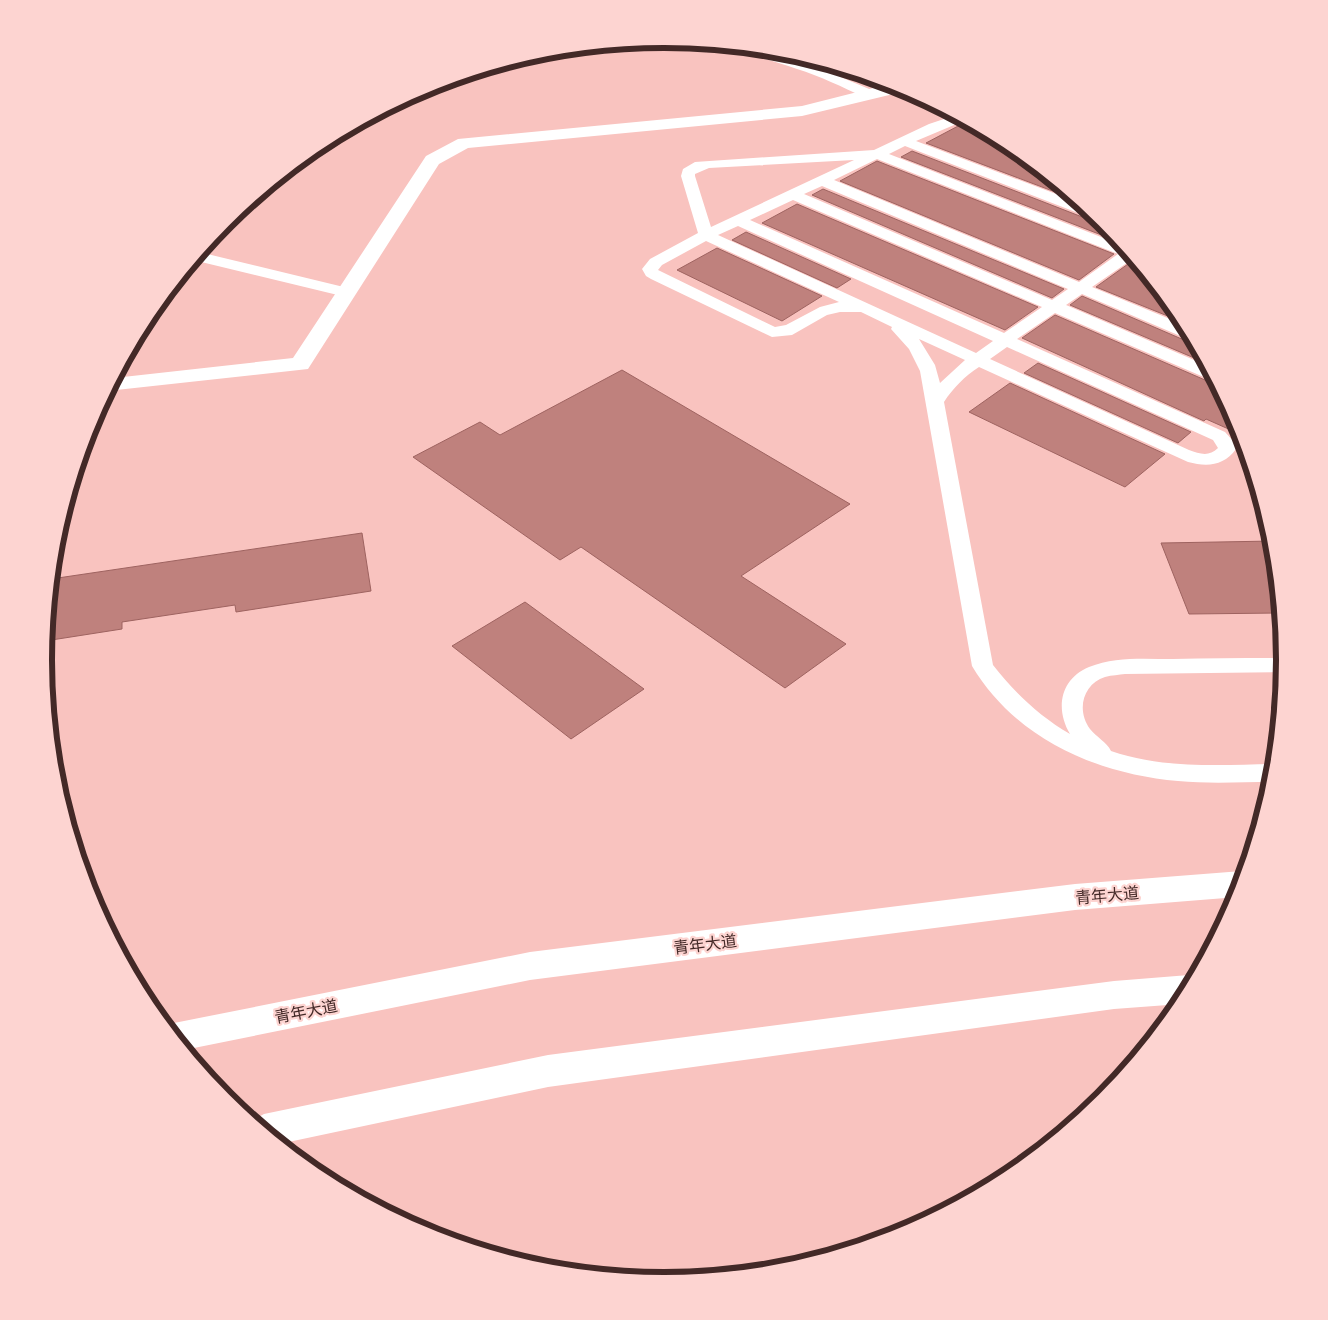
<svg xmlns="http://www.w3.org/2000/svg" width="1328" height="1320" font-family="Karla,'Noto Sans SC',sans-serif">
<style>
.building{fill:#bf817d;stroke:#9e6360}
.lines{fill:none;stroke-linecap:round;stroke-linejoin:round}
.lane{fill:#fff;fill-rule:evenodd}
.street{fill:#fff;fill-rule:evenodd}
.highway{fill:#fff;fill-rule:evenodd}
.labels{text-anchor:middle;stroke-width:4.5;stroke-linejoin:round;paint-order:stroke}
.street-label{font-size:16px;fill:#432927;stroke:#fdd4d1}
.rim{fill:none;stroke:#432927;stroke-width:6}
</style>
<rect width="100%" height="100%" fill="#f9c3bf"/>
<g class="building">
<path d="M960,125l49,19 70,57 -153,-58z"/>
<path d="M912,151l178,69 11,-1 21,24 -221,-86z"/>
<path d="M877,161l10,4 227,89 -35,26 -239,-99z"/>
<path d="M823,189l241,100 -12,9 -240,-103z"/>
<path d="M797,204l241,103 -33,23 -243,-107z"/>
<path d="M746,232l105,47 -14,9 -105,-48z"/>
<path d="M717,248l105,48 -40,25 -105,-51z"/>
<path d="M1135,259l46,56 4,8 -89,-36z"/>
<path d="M1082,296l102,44h10l12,23 -136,-58z"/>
<path d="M1055,315l150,65 11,1 22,42 4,12 -36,-16 -2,2 -182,-83z"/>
<path d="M1038,363l153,69 -13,11 -154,-70z"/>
<path d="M622,370l228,134 -109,72 105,68 -61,44 -204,-141 -21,13 -147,-103 67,-35 20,13z"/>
<path d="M1010,383l155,71 -40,33 -156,-75z"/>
<path d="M362,533l9,58 -135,21 -1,-7 -113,17v7l-77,12 6,-62z"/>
<path d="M1274,541l7,72 -92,1 -28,-71z"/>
<path d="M525,602l119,87 -73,50 -119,-93z"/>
</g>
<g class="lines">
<g class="lane">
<path d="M664,39c28,2 56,4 84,8 44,7 85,27 126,44l2,3 -2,3h-10c-22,-10 -44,-21 -67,-28 -56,-20 -113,-26 -171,-22l-6,-4z"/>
<path d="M956,115l10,5 -50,21 169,64 15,13h-9l-186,-72 -16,8 235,92 10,12 -42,29 95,39 6,12h-8l-103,-44 -16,11 142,61 7,13 -9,-1 -151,-65 -38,26 208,93 9,10 2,7c-12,17 -29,18 -48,13l-209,-95c-14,9 -26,21 -35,35l49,263c22,28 46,51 77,69 -15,-25 -10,-55 19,-67 27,-11 57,-8 84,-8 38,-1 75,-1 112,-1l-1,14 -159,2c-6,1 -13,1 -20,3 -22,7 -29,33 -15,52 6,8 17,13 21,22 52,18 109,14 163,13l-1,18c-32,0 -64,2 -95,-1 -82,-7 -163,-43 -206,-115l-52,-295 -11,-22 -18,-20 1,-2 -31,-15h-21l-13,3 -35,20 -20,2 -121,-58 -5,-3 -4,-7 8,-10 48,-26 -17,-57 2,-7 12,-7 179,-12 55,-26zM877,159l241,95 -39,28 -245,-102zM854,160l-143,67 -16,-51v-2l14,-6zM822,186l246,103 -16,11 -248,-106zM793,200l249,107 -38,26 -254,-113zM738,226l255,115 -17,12 -258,-118zM706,241l133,61 -19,5 -34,18 -11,2 -117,-57 4,-5zM919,339l46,21 -25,23 -5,-18zM1007,347l206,93 5,8c-9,9 -18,6 -29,2l-199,-91z"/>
<path d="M199,252l153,37 2,3 -2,3 -6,2 -153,-37z"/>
</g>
<path class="street" d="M893,83l17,7 -108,26 -334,32 -29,16 -131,205 -201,22 7,-13 179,-20 133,-202 32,-17 344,-33z"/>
<g class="highway">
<path d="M1242,871l4,2 -8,24 -163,13 -545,70 -346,70 -20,-25 366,-73 545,-68z"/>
<path d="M1189,975l7,2 -15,27 -67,5 -566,78 -269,57 -28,-23 13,-7 284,-59 566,-74z"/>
</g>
</g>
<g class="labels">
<g class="street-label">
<text transform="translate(1107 895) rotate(-5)" y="6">青年大道</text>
<text transform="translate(705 944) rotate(-7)" y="6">青年大道</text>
<text transform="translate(306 1011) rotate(-11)" y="6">青年大道</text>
</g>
</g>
<path d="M0 0H1328V1320H0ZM52 660a612 612 0 1 1 1224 0a612 612 0 1 1-1224 0Z" fill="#fdd4d1" fill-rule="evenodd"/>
<path class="rim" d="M52 660a612 612 0 1 1 1224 0a612 612 0 1 1-1224 0Z"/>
</svg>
